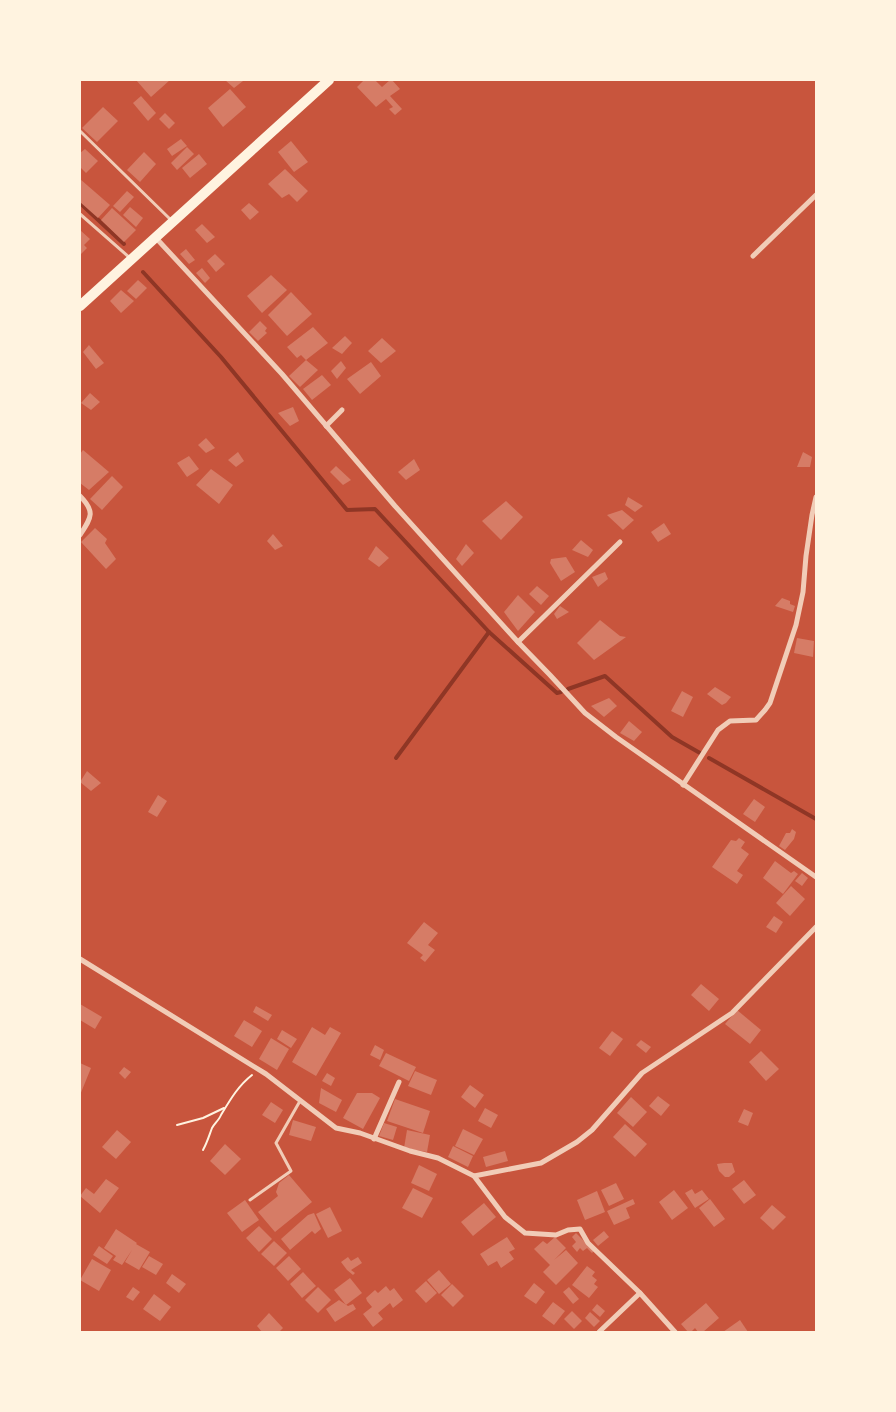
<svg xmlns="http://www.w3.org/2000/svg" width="896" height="1412" font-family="'Fira Sans',sans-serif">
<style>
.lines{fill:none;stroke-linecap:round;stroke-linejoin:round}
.stream{stroke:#8f3625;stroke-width:4}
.building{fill:#d67c66}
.path{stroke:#fff3e0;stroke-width:2}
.service{stroke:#f1ccb7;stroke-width:3}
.minor{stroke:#f1ccb7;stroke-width:5}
.primary{stroke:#fff3e0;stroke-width:10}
</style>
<rect width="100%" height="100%" fill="#c8553d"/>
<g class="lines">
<g class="stream">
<path d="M80,203l44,41"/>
<path d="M143,272l78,85 126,153 28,-1 114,123 68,61 4,-1"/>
<path d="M568,689l37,-13 67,61 28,16"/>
<path d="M396,758l93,-126"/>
<path d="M709,758l107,61"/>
</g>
</g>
<g class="building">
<path d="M136,80h34l-19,17z"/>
<path d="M225,80h16l2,1 -9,7z"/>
<path d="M364,80h11l7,7 8,-7h2l8,9 -10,7 12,13 -7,6 -6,-6 4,-2 -7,-8 -10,8 -19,-20z"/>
<path d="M230,89l16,18 -23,20 -15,-19z"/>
<path d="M141,96l15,17 -8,8 -15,-18z"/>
<path d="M103,107l15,14 -21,21 -15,-14z"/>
<path d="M165,113l10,10 -6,6 -10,-10z"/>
<path d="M181,139l6,7 -15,10 -5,-7z"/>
<path d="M291,141l17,21 -14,10 -16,-20z"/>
<path d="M187,147l7,7 -17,16 -6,-7z"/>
<path d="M85,149l13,12 -12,12 -6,-6v-14z"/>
<path d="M144,152l12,12 -16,18 -13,-12z"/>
<path d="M199,154l8,10 -17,14 -8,-10z"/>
<path d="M285,169l23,22 -11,11 -8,-8 -7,4 -14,-14z"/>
<path d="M80,179l30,26 -12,13 -18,-16z"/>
<path d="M127,191l7,6 -14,15 -7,-6z"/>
<path d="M249,203l10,9 -9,8 -9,-10z"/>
<path d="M130,207l13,11 -7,9 -13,-12z"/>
<path d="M112,208l24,22 -12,12 -23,-22z"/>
<path d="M202,224l13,13 -8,6 -12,-13z"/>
<path d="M80,230l10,9 -6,6 3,3 -7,7z"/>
<path d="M186,249l9,11 -6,4 -9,-10z"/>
<path d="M215,254l10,10 -9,8 -9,-11z"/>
<path d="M202,268l8,10 -5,5 -9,-10z"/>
<path d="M271,275l16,15 -25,23 -15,-17z"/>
<path d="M138,280l9,8 -11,11 -9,-8z"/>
<path d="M121,290l13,11 -13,12 -11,-12z"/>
<path d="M291,292l21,22 -25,22 -19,-21z"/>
<path d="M260,321l7,7 -2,3 2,2 -9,8 -9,-9z"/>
<path d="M313,327l15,16 -22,17 -5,-5 -4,3 -10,-11z"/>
<path d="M345,336l7,7 -10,11 -10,-6z"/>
<path d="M382,338l14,13 -15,12 -13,-12z"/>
<path d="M89,345l15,18 -8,6 -13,-17z"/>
<path d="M306,360l12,10 -18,17 -11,-11z"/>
<path d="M341,361l5,7 -9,11 -6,-8z"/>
<path d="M371,362l10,14 -21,18 -13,-15z"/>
<path d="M322,375l9,10 -19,15 -9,-11z"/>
<path d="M90,393l10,9 -9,8 -10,-7z"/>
<path d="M293,407l6,14 -9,5 -12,-13z"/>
<path d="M206,438l9,10 -9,5 -8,-8z"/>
<path d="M83,450l26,22 -20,18 -9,-7v-29z"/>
<path d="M238,452l6,9 -8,6 -8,-7z"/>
<path d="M803,452l9,5 -2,10h-13z"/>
<path d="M189,456l10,13 -12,8 -10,-14z"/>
<path d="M414,459l6,11 -14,10 -8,-8z"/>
<path d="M336,466l15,14 -8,5 -13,-13z"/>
<path d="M211,469l22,16 -14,19 -23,-19z"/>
<path d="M112,476l11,11 -21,23 -12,-11z"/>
<path d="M628,497l15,9 -8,6 -10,-7z"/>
<path d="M506,501l17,16 -22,23 -19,-19z"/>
<path d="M622,510l12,10 -11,10 -16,-15z"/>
<path d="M664,523l7,11 -13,8 -7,-10z"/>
<path d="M95,528l12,11 -2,4 11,16 -10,10 -25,-27z"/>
<path d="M273,534l10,12 -8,4 -8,-9z"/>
<path d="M581,540l12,10 -5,7 -16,-7z"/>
<path d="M466,544l8,9 -12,13 -6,-7z"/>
<path d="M376,546l13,12 -10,9 -11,-8z"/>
<path d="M566,557l9,15 -14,9 -11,-18 1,-4z"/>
<path d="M605,572l3,7 -10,8 -6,-10z"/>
<path d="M537,586l12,10 -8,9 -12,-11z"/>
<path d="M518,595l17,17 -17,19 -14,-19z"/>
<path d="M782,598l8,3v3l5,2 -2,6 -18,-6z"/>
<path d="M560,606l9,6 -12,7 -3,-5z"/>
<path d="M600,620l20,16 6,1 -32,23 -17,-17z"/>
<path d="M797,638l17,3 -1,16 -19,-4z"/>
<path d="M715,687l16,10 -5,6 -4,2 -15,-11z"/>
<path d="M682,691l11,6 -10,20 -12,-6z"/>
<path d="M609,698l8,8 -13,11 -13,-11z"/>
<path d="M629,721l13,11 -8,9 -14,-8z"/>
<path d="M87,771l14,12 -10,8 -11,-9z"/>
<path d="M158,795l9,6 -10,16 -9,-5z"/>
<path d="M754,799l11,8 -10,15 -12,-8z"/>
<path d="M792,829l4,3 -2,7 -9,11 -6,-4 7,-13h4z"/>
<path d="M739,838l6,4 -4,6 8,6 -12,17 6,4 -6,9 -25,-17 19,-27 5,1z"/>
<path d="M775,861l16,12 3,-2 4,3 -15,20 -20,-16z"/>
<path d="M802,873l6,5 -6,8 -7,-5z"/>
<path d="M791,886l14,13 -15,17 -14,-13z"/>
<path d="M774,916l9,6 -7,11 -10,-6z"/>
<path d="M424,922l14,11 -10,12 7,5 -10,12 -5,-4 3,-3 -16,-12z"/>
<path d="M701,984l18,15 -10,12 -18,-16z"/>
<path d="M80,1004l22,13 -7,12 -15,-9z"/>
<path d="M256,1006l16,9 -4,6 -15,-9z"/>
<path d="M737,1010l24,20 -11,14 -25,-20z"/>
<path d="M244,1020l18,11 -10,16 -18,-11z"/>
<path d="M312,1027l13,8 5,-8 11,6 -25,43 -24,-14z"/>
<path d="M282,1030l15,9 -6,9 -14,-9z"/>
<path d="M612,1031l11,8 -13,17 -11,-8z"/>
<path d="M271,1038l18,11 -12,21 -18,-11z"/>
<path d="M641,1040l10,7 -5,6 -10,-8z"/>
<path d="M375,1045l9,5 -4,10 -10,-5z"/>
<path d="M761,1051l18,18 -13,12 -17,-19z"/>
<path d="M386,1053l30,14 -7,14 -30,-15z"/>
<path d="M80,1063l11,5 -11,27z"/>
<path d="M124,1067l7,5 -6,7 -6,-6z"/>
<path d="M415,1071l22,9 -6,15 -23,-9z"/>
<path d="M327,1073l8,5 -4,8 -9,-5z"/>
<path d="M470,1085l14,10 -9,13 -14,-11z"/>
<path d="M321,1088l21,12 -6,12 -17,-9z"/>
<path d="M357,1093h15l8,5 -17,31 -20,-11z"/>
<path d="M658,1096l12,9 -9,11 -12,-10z"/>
<path d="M631,1097l16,15 -14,15 -16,-14z"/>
<path d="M395,1099l35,12 -7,22 -36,-12z"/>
<path d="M271,1102l12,8 -8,13 -13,-8z"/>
<path d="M485,1108l13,7 -7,13 -13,-7z"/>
<path d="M744,1109l9,4 -5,13 -10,-4z"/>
<path d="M293,1120l23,7 -5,14 -22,-6z"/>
<path d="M384,1123l13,4 -4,13 -14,-4z"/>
<path d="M625,1124l22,20 -12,13 -22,-20z"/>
<path d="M463,1129l20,10 -9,16 -19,-9z"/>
<path d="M117,1130l14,12 -15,17 -14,-12z"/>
<path d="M407,1130l23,5 -3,17 -23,-4z"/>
<path d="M225,1144l16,15 -16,16 -15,-14z"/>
<path d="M453,1146l20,10 -5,11 -20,-10z"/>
<path d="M505,1151l3,10 -22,6 -3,-10z"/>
<path d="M724,1163h8l3,9 -6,5h-4l-6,-6 -2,-7z"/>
<path d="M419,1165l18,9 -8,17 -18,-8z"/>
<path d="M289,1175l23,27 -37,30 -17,-20 20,-16 -2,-4 3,-9z"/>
<path d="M106,1179l13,9 -19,25 -20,-17 6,-8 8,6z"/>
<path d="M744,1180l12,15 -12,9 -12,-15z"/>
<path d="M616,1183l8,16 -15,7 -8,-16z"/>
<path d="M413,1188l20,10 -11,20 -20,-10z"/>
<path d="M692,1189l3,5 7,-4 7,9 -14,9 -10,-15z"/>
<path d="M674,1190l14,18 -16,12 -13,-18z"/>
<path d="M597,1191l8,21 -20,8 -8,-20z"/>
<path d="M633,1199l2,5 -9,4 4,10 -16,7 -7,-14z"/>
<path d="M710,1199l15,20 -11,8 -15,-19z"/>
<path d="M245,1200l14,20 -17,12 -15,-19z"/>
<path d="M484,1203l12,14 -23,19 -12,-14z"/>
<path d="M772,1205l14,12 -13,13 -13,-12z"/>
<path d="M330,1207l12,24 -14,7 -12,-24z"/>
<path d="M314,1213l7,16 -6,5 -3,-3 -22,19 -9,-11 27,-24z"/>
<path d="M259,1226l13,13 -13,13 -13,-14z"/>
<path d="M116,1229l21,14 -1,1 14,8 -11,18 -14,-8 7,-12 -10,15 -9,-5 3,-4 -12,-8z"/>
<path d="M604,1231l5,6 -11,9 -5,-6z"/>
<path d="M576,1233l18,18 -2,2 -5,-5 -4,3 -3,-3 -3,4 -5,-6 4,-4 -4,-5z"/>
<path d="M507,1237l8,12 -6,3 5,7 -13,9 -4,-7 -9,5 -8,-12z"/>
<path d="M555,1237l11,11 -12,12 12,-10 12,13 -22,22 -13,-13 7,-7 -16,-16 9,-8 4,3z"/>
<path d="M274,1241l13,12 -13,13 -13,-12z"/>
<path d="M99,1246l14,10 -6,8 -14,-9z"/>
<path d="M149,1256l14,8 -7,11 -14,-8z"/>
<path d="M289,1256l12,13 -13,12 -12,-13z"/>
<path d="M348,1257l3,4 7,-4 4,6 -11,7 4,3 -2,2 -6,-5 -6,-8z"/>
<path d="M92,1259l19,11 -12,21 -19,-11z"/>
<path d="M587,1266l8,6 -3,4 5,4 -3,4 4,3 -9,11 -17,-13z"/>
<path d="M439,1270l12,14 -12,10 -12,-14z"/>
<path d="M303,1272l13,14 -14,12 -12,-14z"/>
<path d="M172,1274l14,10 -7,9 -13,-10z"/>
<path d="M350,1278l12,15 -16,12 -12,-15z"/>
<path d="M426,1281l11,12 -11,10 -11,-12z"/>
<path d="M534,1283l11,9 -9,12 -12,-8z"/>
<path d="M452,1284l12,12 -11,11 -12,-12z"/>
<path d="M386,1286l4,5 4,-3 9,12 -10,8 -3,-5 -12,10 5,6 -10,8 -10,-13 9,-7 -5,-6 -1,-3 9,-8 3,3z"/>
<path d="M133,1287l7,5 -7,9 -7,-4z"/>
<path d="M318,1287l13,13 -13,13 -13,-13z"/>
<path d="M569,1287l10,12 -6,5 -10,-12z"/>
<path d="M154,1294l17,13 -11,14 -17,-12z"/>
<path d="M339,1300l9,6 5,-2 3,5 -21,13 -9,-13z"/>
<path d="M553,1302l12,9 -11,14 -12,-9z"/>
<path d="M706,1303l13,15 -16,14h-5l-3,-4 -4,4h-3l-7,-8z"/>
<path d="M597,1304l8,7 -5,6 -8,-7z"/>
<path d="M572,1311l10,10 -8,8 -10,-10z"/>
<path d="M590,1312l10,9 -6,6 -9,-9z"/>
<path d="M269,1313l14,15 -4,4h-17l-5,-6z"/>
<path d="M740,1320l8,12h-25z"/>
</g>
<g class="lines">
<g class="path">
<path d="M177,1125l26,-7 21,-10"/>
<path d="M203,1150c4,-7 6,-14 9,-22 2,-4 7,-8 9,-13 9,-15 17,-29 31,-40"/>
</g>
<g class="service">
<path d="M80,131l91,89"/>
<path d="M80,214l50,44"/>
<path d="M250,1200l41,-29 -15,-28 24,-42"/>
</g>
<g class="minor">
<path d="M156,238l126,136 113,132 123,136 32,33 35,38 31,24 200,140"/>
<path d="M753,256l63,-61"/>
<path d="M326,426l16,-16"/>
<path d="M80,496c16,16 11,22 0,39"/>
<path d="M518,642l102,-100"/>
<path d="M683,785l35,-55 12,-9 26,-1 9,-10 5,-7 26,-78 7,-33 3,-36 6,-41 4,-18"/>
<path d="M80,959l186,115 70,54 24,5 50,18 28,7 36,18 31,41 20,16 31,2 12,-5 12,-1 8,14 52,50 35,39"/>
<path d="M374,1139l25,-57"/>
<path d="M474,1176l67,-13 36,-21 15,-12 50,-57 90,-60 84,-86"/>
<path d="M599,1332l41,-39"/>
</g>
<path class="primary" d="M80,306l249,-226"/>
</g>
<rect width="896" height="1412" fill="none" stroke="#fff3e0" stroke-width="162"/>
</svg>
